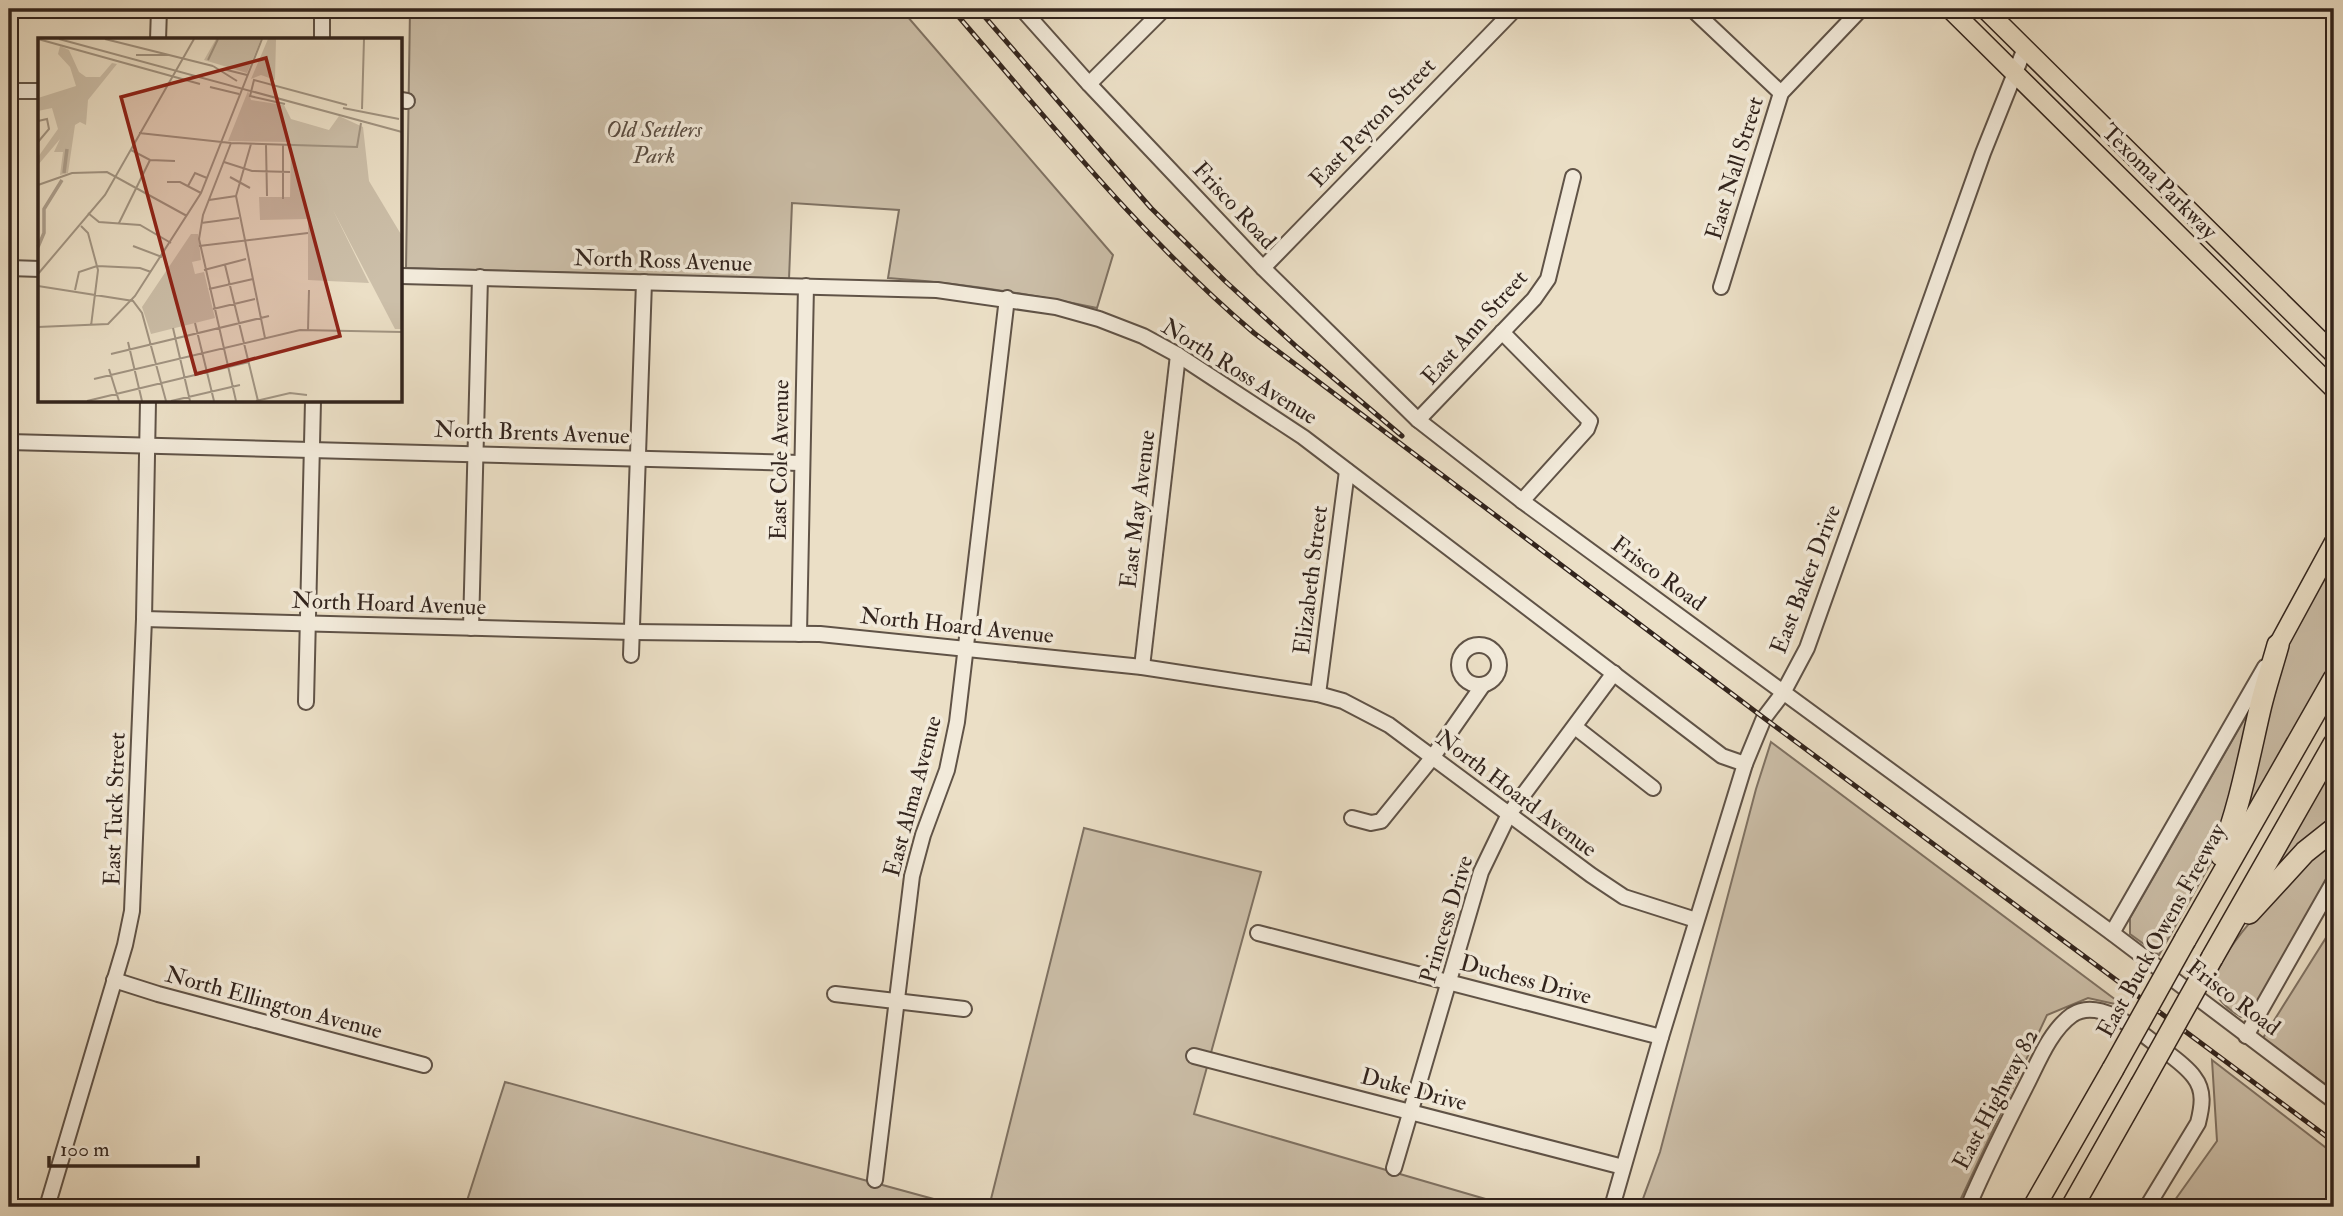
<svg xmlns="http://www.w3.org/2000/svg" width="2343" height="1216" font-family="'IM FELL Double Pica',serif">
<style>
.green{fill:#ccbfa9;stroke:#7f7263;stroke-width:2}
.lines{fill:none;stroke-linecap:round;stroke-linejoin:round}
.minor-casing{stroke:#605347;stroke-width:18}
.major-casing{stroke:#32241d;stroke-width:21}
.highway-casing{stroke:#32241d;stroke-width:24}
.minor{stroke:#f2eada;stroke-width:14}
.major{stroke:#ebdfc6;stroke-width:18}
.highway{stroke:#ebdfc6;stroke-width:21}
.rail-casing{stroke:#32241d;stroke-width:5}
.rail{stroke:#f2eada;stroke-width:2.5;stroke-dasharray:8;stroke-linecap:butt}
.highway-bridge-casing{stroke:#32241d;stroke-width:24;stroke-linecap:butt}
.highway-bridge{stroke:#ebdfc6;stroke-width:21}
.labels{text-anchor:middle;stroke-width:7;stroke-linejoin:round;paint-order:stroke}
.street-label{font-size:23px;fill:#32241d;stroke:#f2eada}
.park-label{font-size:23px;font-style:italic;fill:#584b40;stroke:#f2eada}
.inset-river{fill:none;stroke:#ac9f8d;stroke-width:3.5}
.inset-road{fill:none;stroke:#a19482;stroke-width:2}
.view{fill:#8f2418;fill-opacity:0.15;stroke:#8f2418;stroke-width:3.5}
.inset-edge{fill:none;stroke:#32241d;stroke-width:3.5}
</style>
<rect width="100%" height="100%" fill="#ebdfc6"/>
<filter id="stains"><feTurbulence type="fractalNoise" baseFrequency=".00286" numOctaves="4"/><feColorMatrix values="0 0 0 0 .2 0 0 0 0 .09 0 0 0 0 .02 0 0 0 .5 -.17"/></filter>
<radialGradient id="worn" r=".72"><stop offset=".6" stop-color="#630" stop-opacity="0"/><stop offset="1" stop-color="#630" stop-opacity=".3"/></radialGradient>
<g class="green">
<path d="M410,9h491l212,246 -16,53c-70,-15 -138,-25 -209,-30l11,-68 -107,-7 -3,76 -383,-11z"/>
<path d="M2334,559v103l-108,196 57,-204z"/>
<path d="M2256,699l-42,158 -55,98 -29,-21v-16z"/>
<path d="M1771,742l353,264 -36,-8 -41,17 -90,192h-317l20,-55 96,-363z"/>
<path d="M2334,762v62l-46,38 -15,9z"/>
<path d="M1084,828l177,44 -67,242 319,93h-524z"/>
<path d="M2334,836v40l-83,140 -10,1c-10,-6 -23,-16 -26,-27 -9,-36 94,-129 119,-154z"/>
<path d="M2334,925v166l-71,-53z"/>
<path d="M2212,1060l122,94v53h-164l47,-66z"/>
<path d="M505,1082l458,125h-498z"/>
</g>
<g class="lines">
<defs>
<g id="minor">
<path d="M1022,9l67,75 174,184 155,152 104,81 590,432 222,168"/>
<path d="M1692,9l89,84"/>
<path d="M158,40l1,-31"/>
<path d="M322,40v-31"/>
<path d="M1089,84l75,-75"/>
<path d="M9,91h31"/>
<path d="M401,100l6,1"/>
<path d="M9,268l31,1"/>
<path d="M1263,268l252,-259"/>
<path d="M401,276l536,14 119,17 43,12 44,17 35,19 125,82 419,319 23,8"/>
<path d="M1721,287l60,-194 80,-84"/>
<path d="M1502,332l88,89 -3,8 -65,72"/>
<path d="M1418,420l116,-121 14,-20 25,-102"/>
<path d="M9,442l792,21"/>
<path d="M144,619l489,13 187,2 322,33 176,27 25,7 46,24 202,150 33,22 72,23"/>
<path d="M471,628l9,-351"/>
<path d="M799,634l7,-348"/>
<circle cx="1479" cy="665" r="20"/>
<path d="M631,655l13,-373"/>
<path d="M1142,667l36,-312"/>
<path d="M1318,694l29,-223"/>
<path d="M306,702l7,-301"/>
<path d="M1575,727l78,61"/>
<path d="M1352,818l19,5 10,-2 51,-63 51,-73"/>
<path d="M1258,933l403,104"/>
<path d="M2112,933l153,-266"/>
<path d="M114,980l44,14 266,71"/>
<path d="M835,994l129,15"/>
<path d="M2246,1036l88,-155"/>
<path d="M1194,1056l429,111"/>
<path d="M1394,1168l87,-296 28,-58 105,-141"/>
<path d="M875,1180l37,-304 11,-41 24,-65 10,-48 50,-424"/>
<path d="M47,1207l78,-262 7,-34 12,-292 4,-218"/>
<path d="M1612,1207l49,-170 84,-273 19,-46 19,-25 24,-45 176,-495 42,-105"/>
<path d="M1968,1207c18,-42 39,-84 60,-125 11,-22 23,-52 44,-67 28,-19 69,18 90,34 11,8 24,17 32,28 11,14 8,30 4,46l-51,84"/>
</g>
<g id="major">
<path d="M1950,9l384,380"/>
<path d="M1985,9l349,345"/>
<path d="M2278,645l56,-103"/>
</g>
<g id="highway">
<path d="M2221,855c18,-46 27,-94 38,-142 5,-23 13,-46 19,-68"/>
<path d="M2249,913l56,-61 29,-23"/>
<path d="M2185,940l149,-261"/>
<path d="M2212,958l122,-214"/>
<path d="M2034,1207l79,-138"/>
<path d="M2072,1207l69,-122"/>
</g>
</defs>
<use href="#minor" class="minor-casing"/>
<use href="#major" class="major-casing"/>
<use href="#highway" class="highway-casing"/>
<use href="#minor" class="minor"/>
<use href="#major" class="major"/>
<use href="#highway" class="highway"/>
<defs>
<g id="rail">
<path d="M952,9c97,112 189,228 302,324l510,385 570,424"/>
<path d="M978,9l173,199 74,73 73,67 104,88"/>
</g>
</defs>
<use href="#rail" class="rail-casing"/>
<use href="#rail" class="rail"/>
<defs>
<g id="highway-bridge">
<path d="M2113,1069l72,-129"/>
<path d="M2141,1085l71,-127"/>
</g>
</defs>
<use href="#highway-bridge" class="highway-bridge-casing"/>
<use href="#highway-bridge" class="highway-bridge"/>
</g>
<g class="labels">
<g class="street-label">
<text transform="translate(1372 122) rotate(-46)" y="8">East Peyton Street</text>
<text transform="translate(1734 168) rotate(-73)" y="8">East Nall Street</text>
<text transform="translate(2160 181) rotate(45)" y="8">Texoma Parkway</text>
<text transform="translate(1235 205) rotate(47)" y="8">Frisco Road</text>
<text transform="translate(663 260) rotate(2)" y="8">North Ross Avenue</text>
<text transform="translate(1474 327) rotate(-48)" y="8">East Ann Street</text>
<text transform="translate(1240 371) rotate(32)" y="8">North Ross Avenue</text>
<text transform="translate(532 432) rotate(2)" y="8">North Brents Avenue</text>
<text transform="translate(779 460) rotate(-89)" y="8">East Cole Avenue</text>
<text transform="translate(1137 509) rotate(-83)" y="8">East May Avenue</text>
<text transform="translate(1659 573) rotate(36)" y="8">Frisco Road</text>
<text transform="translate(1805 579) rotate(-69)" y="8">East Baker Drive</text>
<text transform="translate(1310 580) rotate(-83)" y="8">Elizabeth Street</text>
<text transform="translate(389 603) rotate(2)" y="8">North Hoard Avenue</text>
<text transform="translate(957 625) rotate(6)" y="8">North Hoard Avenue</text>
<text transform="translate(1517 793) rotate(37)" y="8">North Hoard Avenue</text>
<text transform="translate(912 796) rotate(-75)" y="8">East Alma Avenue</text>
<text transform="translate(114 809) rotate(-88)" y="8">East Tuck Street</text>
<text transform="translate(1446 919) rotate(-73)" y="8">Princess Drive</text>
<text transform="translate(2161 930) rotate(-61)" y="8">East Buck Owens Freeway</text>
<text transform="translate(1526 979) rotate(15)" y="8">Duchess Drive</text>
<text transform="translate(2234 997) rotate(37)" y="8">Frisco Road</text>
<text transform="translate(274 1002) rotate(15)" y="8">North Ellington Avenue</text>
<text transform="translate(1414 1089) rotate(15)" y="8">Duke Drive</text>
<text transform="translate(1995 1099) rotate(-62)" y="8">East Highway 82</text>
</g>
<g class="park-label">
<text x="654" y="137">Old Settlers<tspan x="654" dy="26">Park</tspan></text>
</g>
</g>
<g transform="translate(38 38)">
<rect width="364" height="364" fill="#ebdfc6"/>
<path d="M178,1h45l-14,34 -43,-13zM230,1h8l-1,41 -14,-5 -10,4zM22,8l9,4 10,22 7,5h14l12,-14 5,1 -29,36 -2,25 -6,-3 -5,3 -7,48 -8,2 3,-23h-9l6,-13 -22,26v-8l20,-28 -6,-21 -14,3v-13l38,-12 -6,-19 -12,-13zM210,53l3,9 33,5 7,14 38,11 10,-14 24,11 6,54 33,55v93h-7l-62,-119 36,73 -61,-3v-61l-48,1 -1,-23h31l1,-55 -63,-1zM153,196h7l3,26 -9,2 3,12 9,-2 11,46 -64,16 -9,-27z" fill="#ccbfa9"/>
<path class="inset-river" d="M26,135l3,-24M0,209l6,-14v-24l18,-29"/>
<path class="inset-road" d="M0,1l162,45M21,1l343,93M67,1l108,27M98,17h33M170,22l10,-21M175,28l24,15M185,31l24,6M172,49l29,7M247,66l-35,-8 4,-16 93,25M305,70l56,11M324,71l2,-70M0,83l9,-2 2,10 -11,13M101,95l92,10 126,4 4,-24M193,105l-28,72 -4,24 37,162M213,106l-15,52 29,142M228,107l1,51M245,107v54M93,112l19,10 25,1M186,124l28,9 38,1M192,139l20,11M129,144h13l21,11M0,147l34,-12 35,-1 80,44M150,148l7,-13 12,5M171,162l27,-4M50,175l11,9 41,3 31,18M81,185l31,-63M163,185l38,-5M43,188l7,7 10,37 -7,56M95,208l29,11M161,208l109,-13M187,227l33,136M166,232l42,-11M0,236l67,-79 89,-156M0,248l95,15 9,12 24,88M171,251l44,-10M37,252l4,-18 18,-6 43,2 11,4M175,271l42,-10M157,285l19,78M0,289l70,-3 27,-28 66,-103 61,-154M135,290l17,73M270,292l1,-40M90,304l14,59M73,316l158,-38M71,331l10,32M56,341l206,-49 102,2M49,363l162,-39M133,363l69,-16M218,363l34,-8 17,2"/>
<path class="view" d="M228,20l74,278 -144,38 -75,-277z"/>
<rect width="364" height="364" class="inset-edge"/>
</g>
<rect width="2343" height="1216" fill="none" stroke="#ebdfc6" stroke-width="35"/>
<rect x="10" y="10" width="2322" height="1195" fill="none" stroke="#32241d" stroke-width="3.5"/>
<rect x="18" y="18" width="2308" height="1181" fill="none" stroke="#32241d" stroke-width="2"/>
<path d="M49 1156v10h149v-10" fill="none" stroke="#32241d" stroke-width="3.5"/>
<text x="60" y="1156" font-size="21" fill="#32241d" stroke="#f2eada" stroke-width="5" paint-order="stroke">100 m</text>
<rect width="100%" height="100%" filter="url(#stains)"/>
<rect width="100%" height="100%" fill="url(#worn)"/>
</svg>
